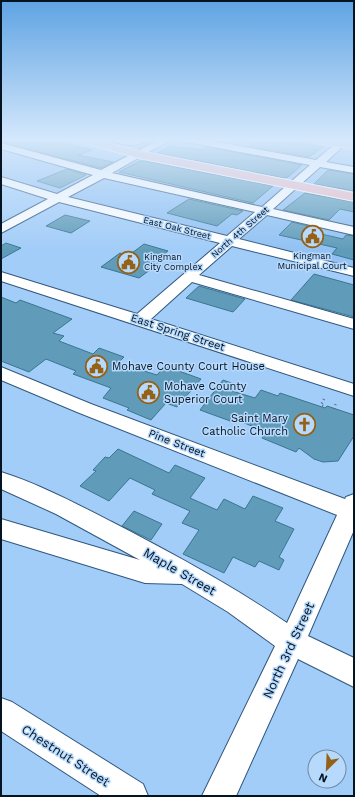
<svg xmlns="http://www.w3.org/2000/svg" width="355" height="797" font-family="'Work Sans',sans-serif">
<style>
.built{fill:#92c2f3}
.building{fill:#609cb9;stroke:#397691}
.lines{fill:none;stroke-linecap:round;stroke-linejoin:round}
.minor-casing{stroke:#31577d;stroke-width:2}
.major-casing{stroke:#fff;stroke-width:2}
.path{stroke:#526f8c;stroke-width:2.5;stroke-dasharray:1 3;stroke-linecap:butt}
.minor{fill:#fff;fill-rule:evenodd}
.major{fill:#f1bdc5;fill-rule:evenodd}
.labels{text-anchor:middle;stroke-width:3;stroke-linejoin:round;paint-order:stroke}
.far-street-label{font-size:9px;fill:#051423;stroke:#b7d9fc}
.far-poi-label{font-size:9px;fill:#051423;stroke:#b7d9fc}
.street-label{font-size:11px;fill:#051423;stroke:#b7d9fc}
.poi-label{font-size:11px;fill:#051423;stroke:#b7d9fc;text-anchor:start}
.near-street-label{font-size:13px;fill:#051423;stroke:#b7d9fc}
</style>
<rect width="100%" height="100%" fill="#a2cdf8"/>
<path class="built" d="M1,139h310l43,7v126l-353,-92z"/>
<g class="building">
<path d="M1,139h49l42,11 -14,5 35,7 -12,6 -100,-26z"/>
<path d="M266,139h13l44,8 -14,10 -60,-11 6,-3h4z"/>
<path d="M170,146l31,4 5,-3 96,18 -14,12 -4,1 -126,-25z"/>
<path d="M140,161h5l128,25 -20,17 -134,-31z"/>
<path d="M67,169l19,6 -26,13 -23,-7z"/>
<path d="M328,170l26,4v17l-40,-7z"/>
<path d="M305,193l49,9v10l-14,-3 -11,11 -46,-10z"/>
<path d="M189,199l54,12 -6,4 -5,-1 -15,12 -50,-13z"/>
<path d="M65,215l25,6 -19,12 -25,-7z"/>
<path d="M292,222l28,7 -3,4 26,6 3,-4 8,1v24l-22,-6 5,-6 -58,-13z"/>
<path d="M6,243l15,5 -20,11v-13z"/>
<path d="M144,244l24,7 -16,12 6,1 -19,14 -38,-11 19,-14 8,3z"/>
<path d="M314,274l40,11v32l-63,-17z"/>
<path d="M199,286l46,13 -12,13 -47,-14z"/>
<path d="M1,297l15,6 4,-3 52,19 -19,14 11,3 -5,5 34,13 6,-6 25,9 -6,6 39,12 8,-9 36,13 -24,28 -11,-4 -15,17 -24,-10 2,-2 -26,-10 8,-10 -38,-14 3,-3 -30,-12 -17,13 -28,-11z"/>
<path d="M223,380l14,5 -5,6 23,7 6,-8 17,6 2,-3 45,15 2,-2 27,9v21l-16,25 -15,1 -9,-3 -15,-11 -3,4 -34,-14 4,-6 -31,-13 -2,3 -33,-12z"/>
<path d="M118,449l51,24 6,-8 30,13 -15,20 27,12 7,-11 21,10 8,-13 30,12 -8,13 19,8 -15,28 5,3 -5,10 -20,-9 -4,6 -22,-10 -9,16 -41,-19 16,-24 -17,-7 8,-12 -38,-17 3,-4 -25,-12 -21,23 -29,-15 16,-15 -3,-1 12,-13 4,1z"/>
<path d="M134,511l28,13 -11,16 -29,-14z"/>
</g>
<g class="lines">
<defs>
<g id="minor">
<path d="M109,139h37c-10,10 -23,5 -35,2z"/>
<path d="M160,139h12l-60,34 150,34 48,-42 -123,-23 -3,-1 -2,-2h19l115,21 25,-21h10l-25,23 28,5v6l-34,-6 -47,42 81,18v8l-87,-20 -28,24 115,29v8l-122,-30 -33,29 155,44v10l-162,-47 -41,37 203,65v12l-353,-115v-9l136,42 83,-71 -161,-41 -58,31v-9l47,-25 -47,-15v-7l56,17 36,-19 -92,-26v-6l100,27zM104,178l151,34 -28,24 -159,-39z"/>
<path d="M1,367l90,37 254,95 1,-2 8,-3v36l-46,106 46,22v29l-56,-28 -62,137h-34l73,-150 -47,-34 -46,-28 -37,-1 -144,-44v-20l139,41 -84,-46 -55,-25v-17c38,12 76,32 111,50 60,31 119,63 175,101l50,-108 -260,-103 -76,-32z"/>
<path d="M1,698l11,4 131,82 5,12h-47l-100,-65z"/>
</g>
<g id="major">
<path d="M75,139h17l47,12 215,42v8l-215,-43 -63,-17z"/>
<path d="M305,139h25l24,4v6l-43,-7z"/>
</g>
</defs>
<use href="#minor" class="minor-casing"/>
<use href="#major" class="major-casing"/>
<g class="path">
<path d="M324,399l-3,6 5,2"/>
<path d="M334,409l2,-6"/>
</g>
<use href="#minor" class="minor"/>
<use href="#major" class="major"/>
</g>
<linearGradient id="sky" x2="0" y2="1"><stop stop-color="#5ea3e3"/><stop offset="0.56" stop-color="#d5e8fc"/><stop offset="1" stop-color="#d5e8fc" stop-opacity="0"/></linearGradient>
<rect width="355" height="250" fill="url(#sky)"/>
<defs>
<symbol id="civic-ring" viewBox="-11 -11 22 22"><circle r="9.5" fill="#b7d9fc" stroke="#956116" stroke-width="1.5"/><path d="M-.6-6.5H3V-4.5H.6V-3L4-1V1h2V6H-6V1h2V-1L-.6-3ZM-1.2 2.5V6h2.4V2.5Z" fill="#956116"/></symbol>
<symbol id="church-ring" viewBox="-11 -11 22 22"><circle r="9.5" fill="#b7d9fc" stroke="#956116" stroke-width="1.5"/><path d="M-1.2-6h2.4v3.5h3.3v2.4h-3.3V6h-2.4V-.1h-3.3v-2.4h3.3Z" fill="#956116"/></symbol>
</defs>
<g fill-rule="evenodd">
<use href="#civic-ring" x="300" y="224" width="25" height="25"/>
<use href="#civic-ring" x="116" y="250" width="25" height="25"/>
<use href="#civic-ring" x="84" y="354" width="25" height="25"/>
<use href="#civic-ring" x="136" y="380" width="25" height="25"/>
<use href="#church-ring" x="292" y="412" width="25" height="25"/>
</g>
<g class="labels">
<g class="far-street-label">
<text transform="translate(177 228) rotate(14)" y="3">East Oak Street</text>
<text transform="translate(240 232) rotate(-41)" y="3">North 4th Street</text>
</g>
<g class="far-poi-label">
<text x="312" y="259">Kingman<tspan x="312" dy="10">Municipal Court</tspan></text>
<text x="144" y="260" text-anchor="start">Kingman<tspan x="144" dy="10">City Complex</tspan></text>
</g>
<g class="street-label">
<text transform="translate(178 332) rotate(18)" y="4">East Spring Street</text>
<text transform="translate(177 443) rotate(21)" y="4">Pine Street</text>
</g>
<g class="poi-label">
<text x="112" y="370">Mohave County Court House</text>
<text x="164" y="390">Mohave County<tspan x="164" dy="13">Superior Court</tspan></text>
<text x="288" y="422" text-anchor="end">Saint Mary<tspan x="288" dy="13">Catholic Church</tspan></text>
</g>
<g class="near-street-label">
<text transform="translate(180 571) rotate(30)" y="5">Maple Street</text>
<text transform="translate(288 650) rotate(-65)" y="5">North 3rd Street</text>
<text transform="translate(66 755) rotate(33)" y="5">Chestnut Street</text>
</g>
</g>
<rect width="355" height="797" fill="none" stroke="#051423" stroke-width="4"/>
<g transform="translate(327 769) rotate(204)"><circle r="19" fill="#b7d9fc" stroke="#708aa5"/>
<path d="M0-3L7 15L0 10L-7 15Z" fill="#956116"/>
<text y="-6" font-size="11" font-weight="bold" text-anchor="middle" fill="#051423">N</text>
</g>
</svg>
